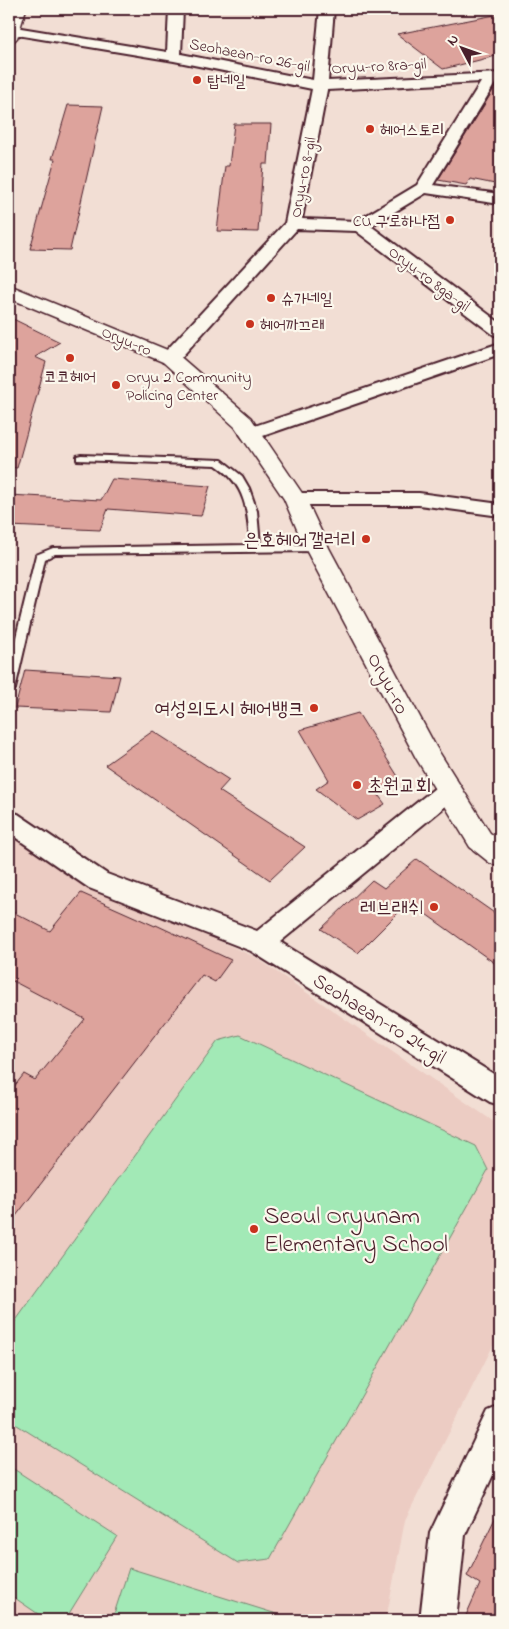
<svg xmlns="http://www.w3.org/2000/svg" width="509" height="1629" font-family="'Indie Flower','Poor Story',sans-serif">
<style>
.built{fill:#ecccc3}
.green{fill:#a2e9b6;stroke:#768470}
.building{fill:#dda39c;stroke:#4a1f2b}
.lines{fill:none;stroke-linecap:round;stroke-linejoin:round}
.lane-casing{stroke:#4a1f2b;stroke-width:4}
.street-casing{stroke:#4a1f2b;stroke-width:4}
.secondary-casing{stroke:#4a1f2b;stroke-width:3}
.lane{fill:#fbf7ec;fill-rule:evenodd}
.street{fill:#fbf7ec;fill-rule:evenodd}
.secondary{fill:#fbf7ec;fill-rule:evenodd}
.poi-dot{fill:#c8321e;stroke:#fbf7ec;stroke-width:2}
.labels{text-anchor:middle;stroke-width:4.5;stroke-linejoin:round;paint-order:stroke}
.far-street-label{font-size:16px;fill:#4a1f2b;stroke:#fbf7ec}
.far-poi-label{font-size:16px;fill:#4a1f2b;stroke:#fbf7ec;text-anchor:start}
.poi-label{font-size:20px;fill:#4a1f2b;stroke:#fbf7ec;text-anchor:end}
.street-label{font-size:20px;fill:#4a1f2b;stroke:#fbf7ec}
.near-poi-label{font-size:24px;fill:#4a1f2b;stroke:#fbf7ec;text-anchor:start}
</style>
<rect width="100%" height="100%" fill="#f2ded4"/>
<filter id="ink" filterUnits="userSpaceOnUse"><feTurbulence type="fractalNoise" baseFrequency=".02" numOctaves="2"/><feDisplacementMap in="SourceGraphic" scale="10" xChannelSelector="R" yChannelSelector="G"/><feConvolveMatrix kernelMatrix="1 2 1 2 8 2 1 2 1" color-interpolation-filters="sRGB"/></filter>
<g filter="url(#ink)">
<path class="built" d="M9,836l91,52 155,69 245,169v206l-95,188 -19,100h-377z"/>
<g class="green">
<path d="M240,1035l236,111 12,24 -218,389 -32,4 -229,-143v-90l209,-289z"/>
<path d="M9,1466l108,70 -52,84h-18l-38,-26z"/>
<path d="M129,1568l167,52h-184z"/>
</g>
<g class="building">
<path d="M500,14v41l-57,14 -46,-35z"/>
<path d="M500,83v102l-30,-6 -4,6 -28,-5 59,-96z"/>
<path d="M68,105l35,1 -33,144 -40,-1 25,-90h-3z"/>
<path d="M234,124h37l-3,40h-5l-5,68 -41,-1 8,-65h4z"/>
<path d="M9,317l51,25 -25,15 11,5 -29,106 -8,-1z"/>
<path d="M112,479l98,7 -9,30 -93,-7 -8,21 -91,-4v-31l92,5z"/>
<path d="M25,670l95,6 -9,36 -96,-4z"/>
<path d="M358,713l41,65 -23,14 9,12 -28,16 -41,-31 13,-9 -29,-50z"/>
<path d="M153,731l76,49 -10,11 86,56 -35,33 -165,-115z"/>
<path d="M417,859l83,58v50l-91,-65 -51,51 -37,-24 51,-49 12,8z"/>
<path d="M81,893l74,33 1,-1 75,35 -16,22 -13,-7 -193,250v-132l15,-19 11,6 50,-61 -76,-40v-69l41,21z"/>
<path d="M500,1508v112h-36l16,-36 -13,-8z"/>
</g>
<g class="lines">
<defs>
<path id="lane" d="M81,455l141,5 20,16 7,12 8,23 3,34h57l5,3 -5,3 -262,3 -10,5 -30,130 -6,4v-27l27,-111 17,-7 197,-3c-2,-34 -4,-60 -34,-80l-139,-5v-4z"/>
<g id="street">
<path d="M169,9h14l-2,45 132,26 7,-71h14l-6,72 172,-8v8l-4,1 -63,103 67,9v10l-74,-11 -55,33 129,97v13l-6,-1 -138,-104 -59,-2 -120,133 -7,2 -7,-2 -2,-4 2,-4 122,-131 27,-134 -138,-28 -163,-27h-2v-8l158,26zM481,82l-64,103 -60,36 -55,-2 25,-129z"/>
<path d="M500,343v11l-243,84 -7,2 -7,-2 -3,-4 3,-4z"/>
<path d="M295,493h124l81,11v12l-81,-11h-124l-7,-2 -3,-4 3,-4z"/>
<path d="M449,781l9,3 3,6 -3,6 -178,146 220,136v27l-10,-3 -239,-151 -162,-63 -80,-55v-21l9,2 89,60 150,57 183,-147z"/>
<path d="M500,1406v54l-35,75 -9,85h-36l10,-87 58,-122z"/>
</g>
<g id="secondary">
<path d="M10,9h16l-9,29 -3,3 -5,2z"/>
<path d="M9,285l168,69 74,64 55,81 23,49 107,199 54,86 10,7v26l-10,-3 -20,-16 -54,-89 -111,-210 -21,-49 -49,-72 -72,-65 -154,-64z"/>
</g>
</defs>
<use href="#lane" class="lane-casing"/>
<use href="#street" class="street-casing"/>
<use href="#secondary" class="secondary-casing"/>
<use href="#lane" class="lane"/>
<use href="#street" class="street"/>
<use href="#secondary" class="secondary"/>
</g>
</g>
<g class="poi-dot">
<circle cx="197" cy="80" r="5"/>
<circle cx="370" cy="129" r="5"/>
<circle cx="450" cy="220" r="5"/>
<circle cx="271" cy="298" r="5"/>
<circle cx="250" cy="324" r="5"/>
<circle cx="70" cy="358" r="5"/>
<circle cx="116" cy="385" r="5"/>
<circle cx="366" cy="539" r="5"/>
<circle cx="314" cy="708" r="5"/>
<circle cx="357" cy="785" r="5"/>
<circle cx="434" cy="907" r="5"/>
<circle cx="254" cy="1229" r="5"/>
</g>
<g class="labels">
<g class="far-street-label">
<text transform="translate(250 54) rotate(11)" y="6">Seohaean-ro 26-gil</text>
<text transform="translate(379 65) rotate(-3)" y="6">Oryu-ro 8ra-gil</text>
<text transform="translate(302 177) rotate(-79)" y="6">Oryu-ro 8-gil</text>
<text transform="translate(430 278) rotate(37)" y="6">Oryu-ro 8ga-gil</text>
<text transform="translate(127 340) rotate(23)" y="6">Oryu-ro</text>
</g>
<g class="far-poi-label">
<text x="207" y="86">탑네일</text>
<text x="380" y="135">헤어스토리</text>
<text x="440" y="226" text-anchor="end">CU 구로하나점</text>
<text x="281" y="304">슈가네일</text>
<text x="260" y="330">헤어까끄래</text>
<text x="70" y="382" text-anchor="middle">코코헤어</text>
<text x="126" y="382">Oryu 2 Community<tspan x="126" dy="18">Policing Center</tspan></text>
</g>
<g class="poi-label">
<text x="356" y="546">은호헤어갤러리</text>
<text x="304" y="715">여성의도시 헤어뱅크</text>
<text x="367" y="792" text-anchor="start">초원교회</text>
<text x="424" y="914">레브래쉬</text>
</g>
<g class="street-label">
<text transform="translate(389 683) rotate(62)" y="7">Oryu-ro</text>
<text transform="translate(380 1018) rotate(32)" y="7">Seohaean-ro 24-gil</text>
</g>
<g class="near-poi-label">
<text x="264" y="1223">Seoul Oryunam<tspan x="264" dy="28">Elementary School</tspan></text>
</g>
</g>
<rect width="509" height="1629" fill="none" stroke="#fbf7ec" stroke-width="30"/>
<rect x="15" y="15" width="479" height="1599" fill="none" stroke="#4a1f2b" stroke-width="2" filter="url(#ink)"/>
<g transform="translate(462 48) rotate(311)" stroke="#fbf7ec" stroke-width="4" paint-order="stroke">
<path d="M0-4L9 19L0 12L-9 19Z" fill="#4a1f2b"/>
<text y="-8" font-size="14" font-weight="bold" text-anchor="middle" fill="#4a1f2b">N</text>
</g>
</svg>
